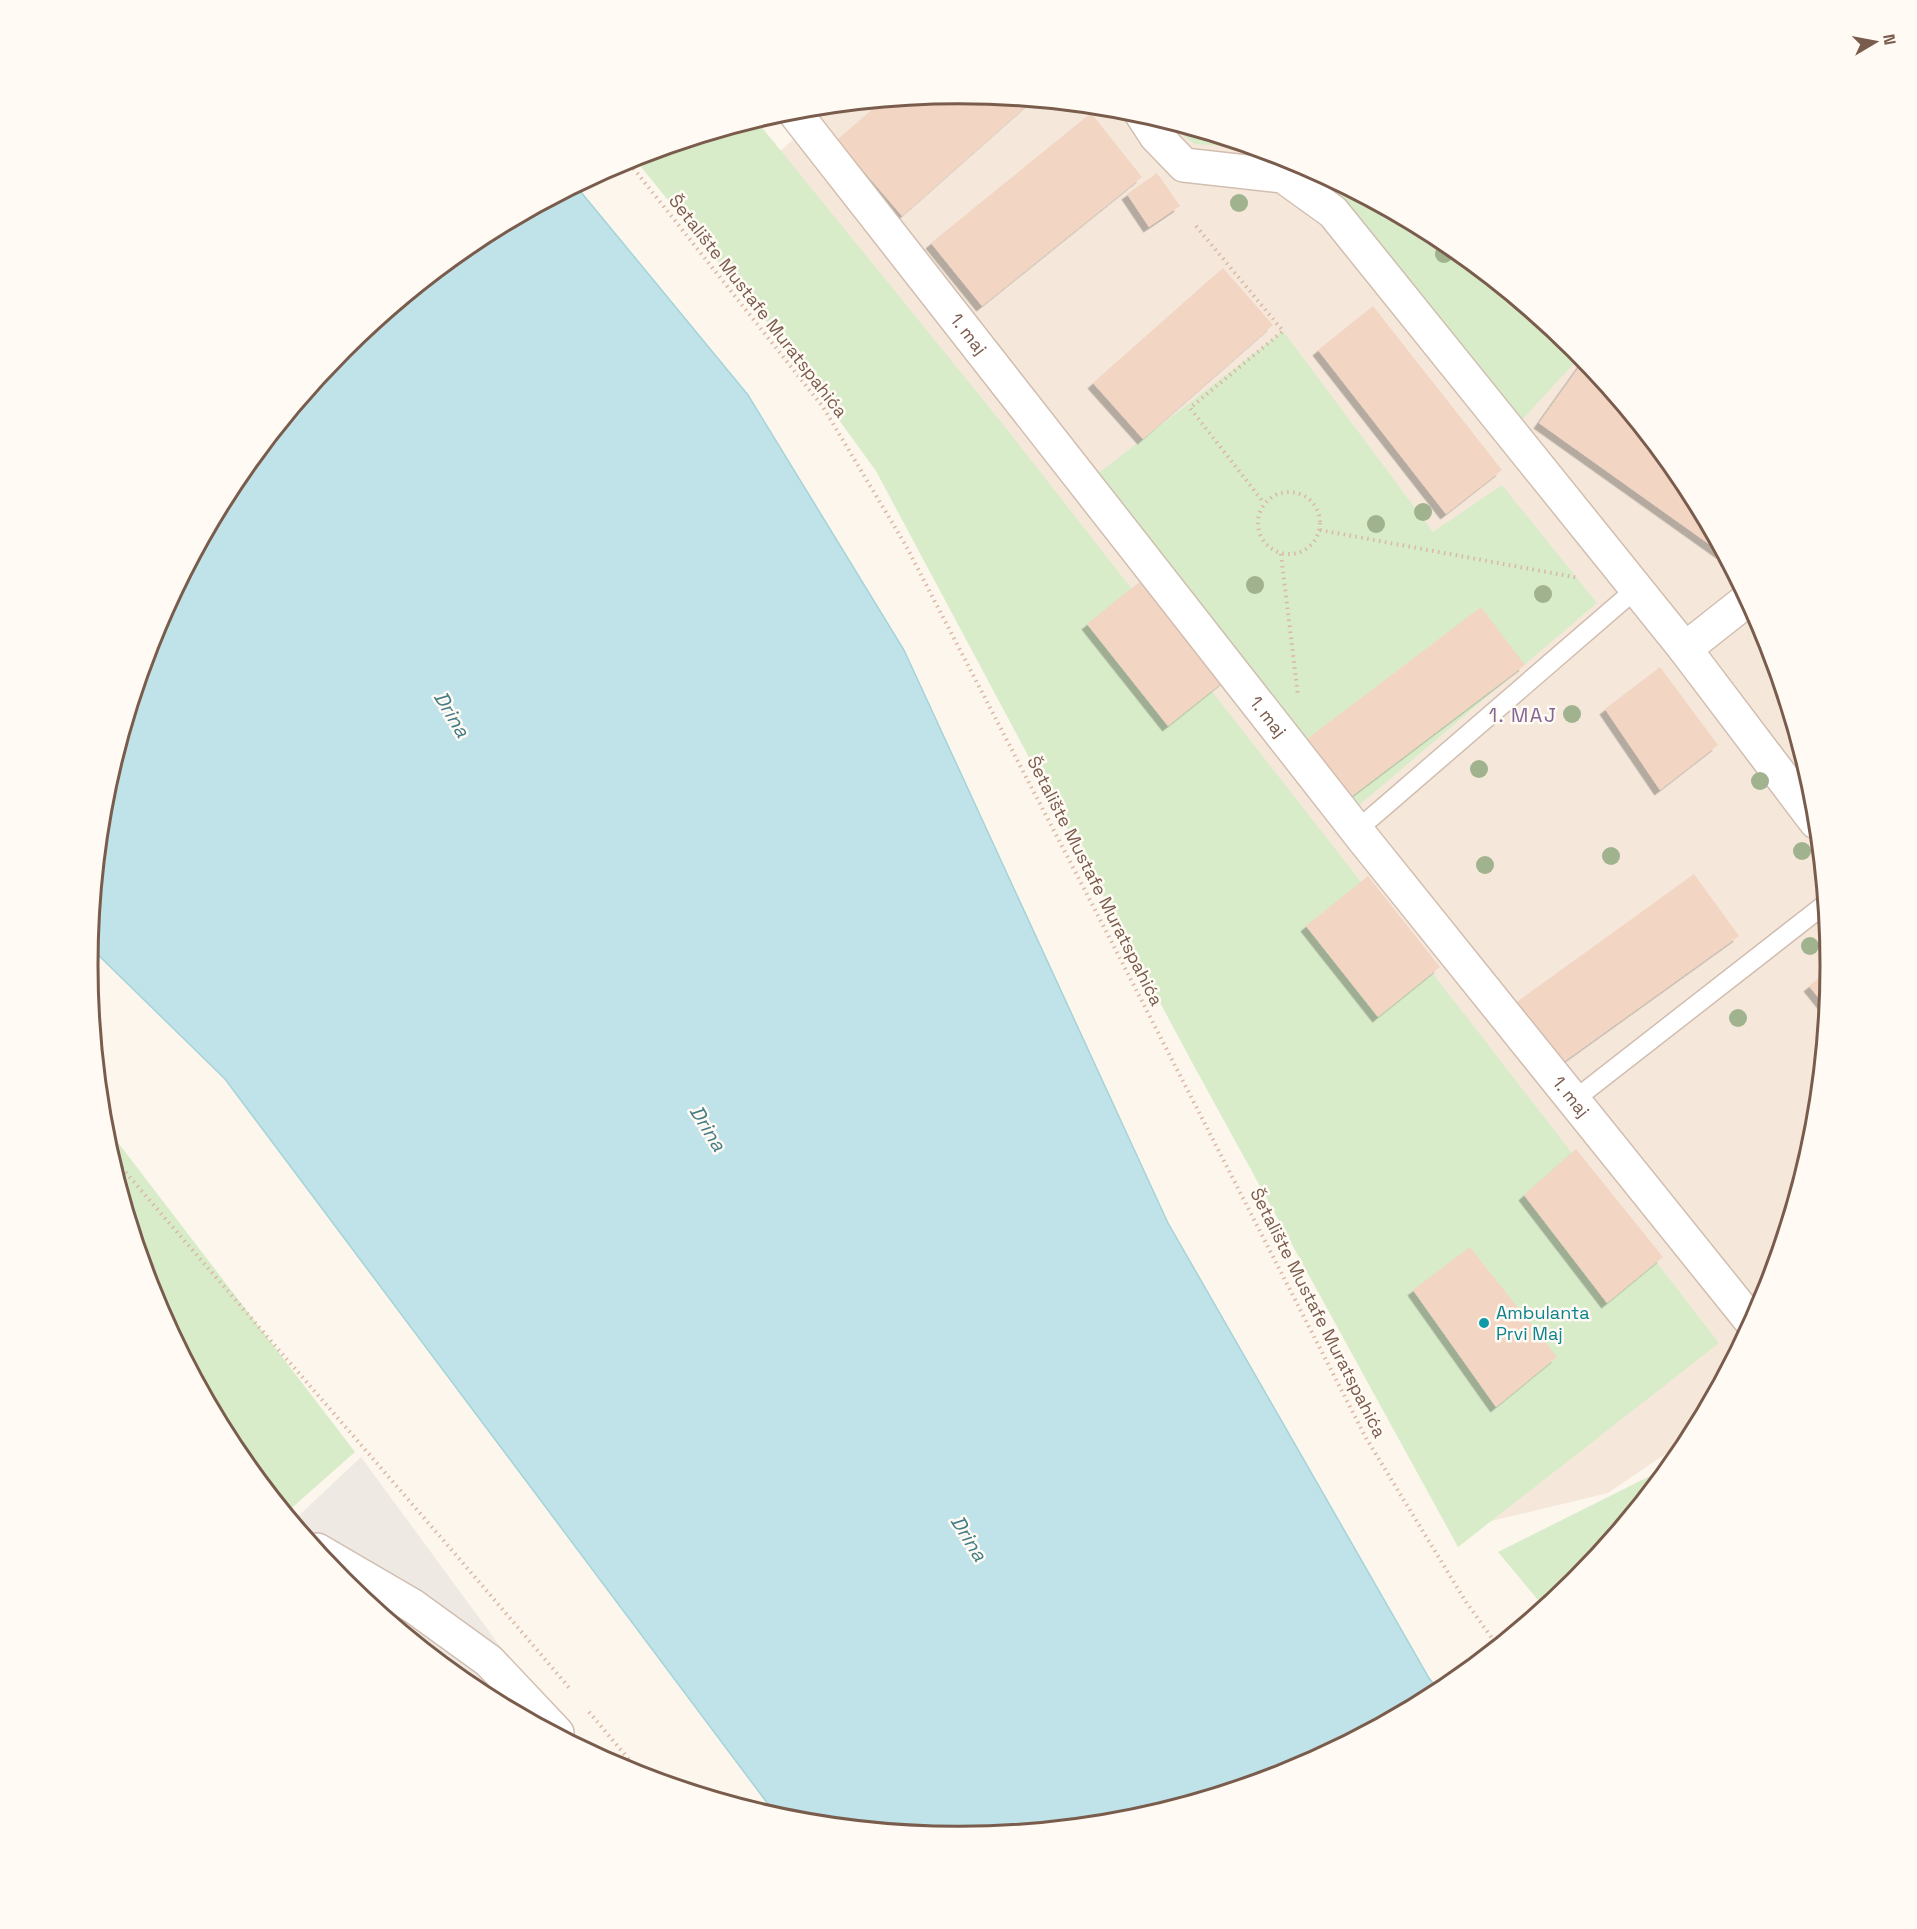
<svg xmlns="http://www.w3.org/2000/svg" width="1917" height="1929" font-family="'Space Grotesk',sans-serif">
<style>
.residential{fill:#f5e8da}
.industrial{fill:#efe9e4}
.green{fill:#d8ecc9}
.water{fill:#bfe3e8;stroke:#a5d3da;stroke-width:1.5}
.building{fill:#f3d5c3;filter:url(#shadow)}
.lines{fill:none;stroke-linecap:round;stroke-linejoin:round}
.lane-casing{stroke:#d1beb0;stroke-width:21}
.street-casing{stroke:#d1beb0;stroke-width:36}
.path{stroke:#d9b8a5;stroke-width:4;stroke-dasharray:1.5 4.5;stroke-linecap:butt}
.lane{stroke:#fff;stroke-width:18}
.street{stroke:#fff;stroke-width:33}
.tree{fill:#a0b28e}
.culture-dot{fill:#0f9aa8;stroke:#fffaf3;stroke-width:2}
.labels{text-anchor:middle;stroke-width:5;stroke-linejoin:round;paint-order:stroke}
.street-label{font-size:18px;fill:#7a5c4d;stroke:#fffaf3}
.culture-label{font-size:18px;fill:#0d838f;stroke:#fffaf3;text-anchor:start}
.water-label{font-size:20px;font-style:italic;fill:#437c86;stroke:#fffaf3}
.neighbourhood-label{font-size:20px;letter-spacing:1.5px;fill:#846695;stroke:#fffaf3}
.rim{fill:none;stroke:#7a5c4d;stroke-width:3}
</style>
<defs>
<filter id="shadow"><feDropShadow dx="-5.5" dy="5.5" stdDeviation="0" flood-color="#0004"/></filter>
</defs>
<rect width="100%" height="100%" fill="#fdf6ec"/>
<path class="residential" d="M959,93l170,17 163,49 151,81 132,109 108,132 81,150 49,164 17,170 -17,170 -49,163 -75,140 -81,55 -125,30 -338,-726 -428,-591 116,-101z"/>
<path class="industrial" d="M361,1457l208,283 -95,-51 -132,-109 -49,-59z"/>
<g class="green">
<path d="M756,120l246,303 460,588 257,332 -261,204 -264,-481 -318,-595 -101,-139 -142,-175z"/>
<path d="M1162,120l130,39 16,9 -28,-12 -40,-9 -45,-3z"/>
<path d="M1311,170l132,70 132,109 6,7 -62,67 -185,-231z"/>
<path d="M1283,331l150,201 69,-47 95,118 -240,204 -265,-329z"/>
<path d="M103,1123l252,329 -69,61 -52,-65 -81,-150 -49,-164z"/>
<path d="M1668,1467l-93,114 -32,25 -45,-54z"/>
</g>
<path class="water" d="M576,186l172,209 156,255 264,573 261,455 10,13 -147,79 -164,49 -170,17 -170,-17 -11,-3 -552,-737 -136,-133 15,-152 49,-163 81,-151 109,-132 132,-108z"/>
<g class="building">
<path d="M959,93l74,7 -131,116 -65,-76 45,-39z"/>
<path d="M1091,113l51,64 -160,129 -51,-63z"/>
<path d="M1157,173l23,33 -31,21 -22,-33z"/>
<path d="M1223,268l50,57 -130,114 -50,-56z"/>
<path d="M1373,306l129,164 -56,44 -128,-164z"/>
<path d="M1584,360l99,121 40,73 -184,-131z"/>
<path d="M1147,576l81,102 -60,48 -81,-102z"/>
<path d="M1481,607l44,58 -174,132 -44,-58z"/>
<path d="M1660,667l58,78 -58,45 -55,-81z"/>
<path d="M1694,874l45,62 -181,130 -44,-62z"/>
<path d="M1368,876l72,91 -62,50 -72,-91z"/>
<path d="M1829,970l-1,13 -2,24 -17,-21z"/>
<path d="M1576,1149l87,108 -56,46 -83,-108z"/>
<path d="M1470,1247l87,110 -61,50 -83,-117z"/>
<path d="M1769,1281l-5,17 -5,9 -9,-12z"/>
</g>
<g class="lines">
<defs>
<g id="lane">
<path d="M1357,830l279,-241"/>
<path d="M1574,1100l250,-195"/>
</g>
<g id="street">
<path id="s1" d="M792,109l573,732 386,480"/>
<path d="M1141,113l15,23 28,29 99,11 50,36 352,437 131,173"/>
<path d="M1685,649l62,-49"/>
<path d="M317,1550l96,56 76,55 68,72"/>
</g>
</defs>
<use href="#lane" class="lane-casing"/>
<use href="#street" class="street-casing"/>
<g class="path">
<path d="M626,159l197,248 82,137 201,387 260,507 100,164 31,43"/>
<path d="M1196,226l87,105 -93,77 74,95"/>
<circle cx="1289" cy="523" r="31"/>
<path d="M1320,530l259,48"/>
<path d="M1281,554l17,142"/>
<path d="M110,1154c153,179 309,356 461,536"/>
<path d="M589,1712l53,63"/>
</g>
<use href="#lane" class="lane"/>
<use href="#street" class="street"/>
</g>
<g class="tree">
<circle cx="1239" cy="203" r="9"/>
<circle cx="1444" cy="254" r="9"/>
<circle cx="1423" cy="512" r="9"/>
<circle cx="1376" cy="524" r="9"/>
<circle cx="1255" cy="585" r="9"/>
<circle cx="1543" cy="594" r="9"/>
<circle cx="1572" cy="714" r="9"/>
<circle cx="1479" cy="769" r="9"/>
<circle cx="1760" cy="781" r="9"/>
<circle cx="1802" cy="851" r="9"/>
<circle cx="1611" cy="856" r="9"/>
<circle cx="1485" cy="865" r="9"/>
<circle cx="1810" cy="946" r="9"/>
<circle cx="1738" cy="1018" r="9"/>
</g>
<circle class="culture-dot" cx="1484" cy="1323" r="6"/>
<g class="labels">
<g class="street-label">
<text transform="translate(758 306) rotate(52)" y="6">Šetalište Mustafe Muratspahića</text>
<text dy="6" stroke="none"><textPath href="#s1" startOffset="286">1. maj</textPath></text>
<text dy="6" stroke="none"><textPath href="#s1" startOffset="772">1. maj</textPath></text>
<text transform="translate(1095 881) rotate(63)" y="6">Šetalište Mustafe Muratspahića</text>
<text dy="6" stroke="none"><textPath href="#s1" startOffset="1258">1. maj</textPath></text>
<text transform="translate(1318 1313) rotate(63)" y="6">Šetalište Mustafe Muratspahića</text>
</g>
<g class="culture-label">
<text x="1496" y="1319">Ambulanta<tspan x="1496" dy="21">Prvi Maj</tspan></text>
</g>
<g class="water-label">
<text transform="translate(452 714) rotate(59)" y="7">Drina</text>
<text transform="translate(708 1128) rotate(58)" y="7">Drina</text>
<text transform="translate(969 1538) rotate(58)" y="7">Drina</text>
</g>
<g class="neighbourhood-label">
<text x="1523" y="722">1. MAJ</text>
</g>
</g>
<path d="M0 0H1917V1929H0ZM98 965a861 861 0 1 1 1722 0a861 861 0 1 1-1722 0Z" fill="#fffaf3" fill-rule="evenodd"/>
<path class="rim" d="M98 965a861 861 0 1 1 1722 0a861 861 0 1 1-1722 0Z"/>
<g transform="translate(1875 42) rotate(80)" stroke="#fffaf3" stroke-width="4.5" paint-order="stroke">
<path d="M0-4.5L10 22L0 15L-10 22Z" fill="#7a5c4d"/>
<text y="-9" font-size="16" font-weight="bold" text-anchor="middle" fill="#7a5c4d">N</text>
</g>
</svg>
